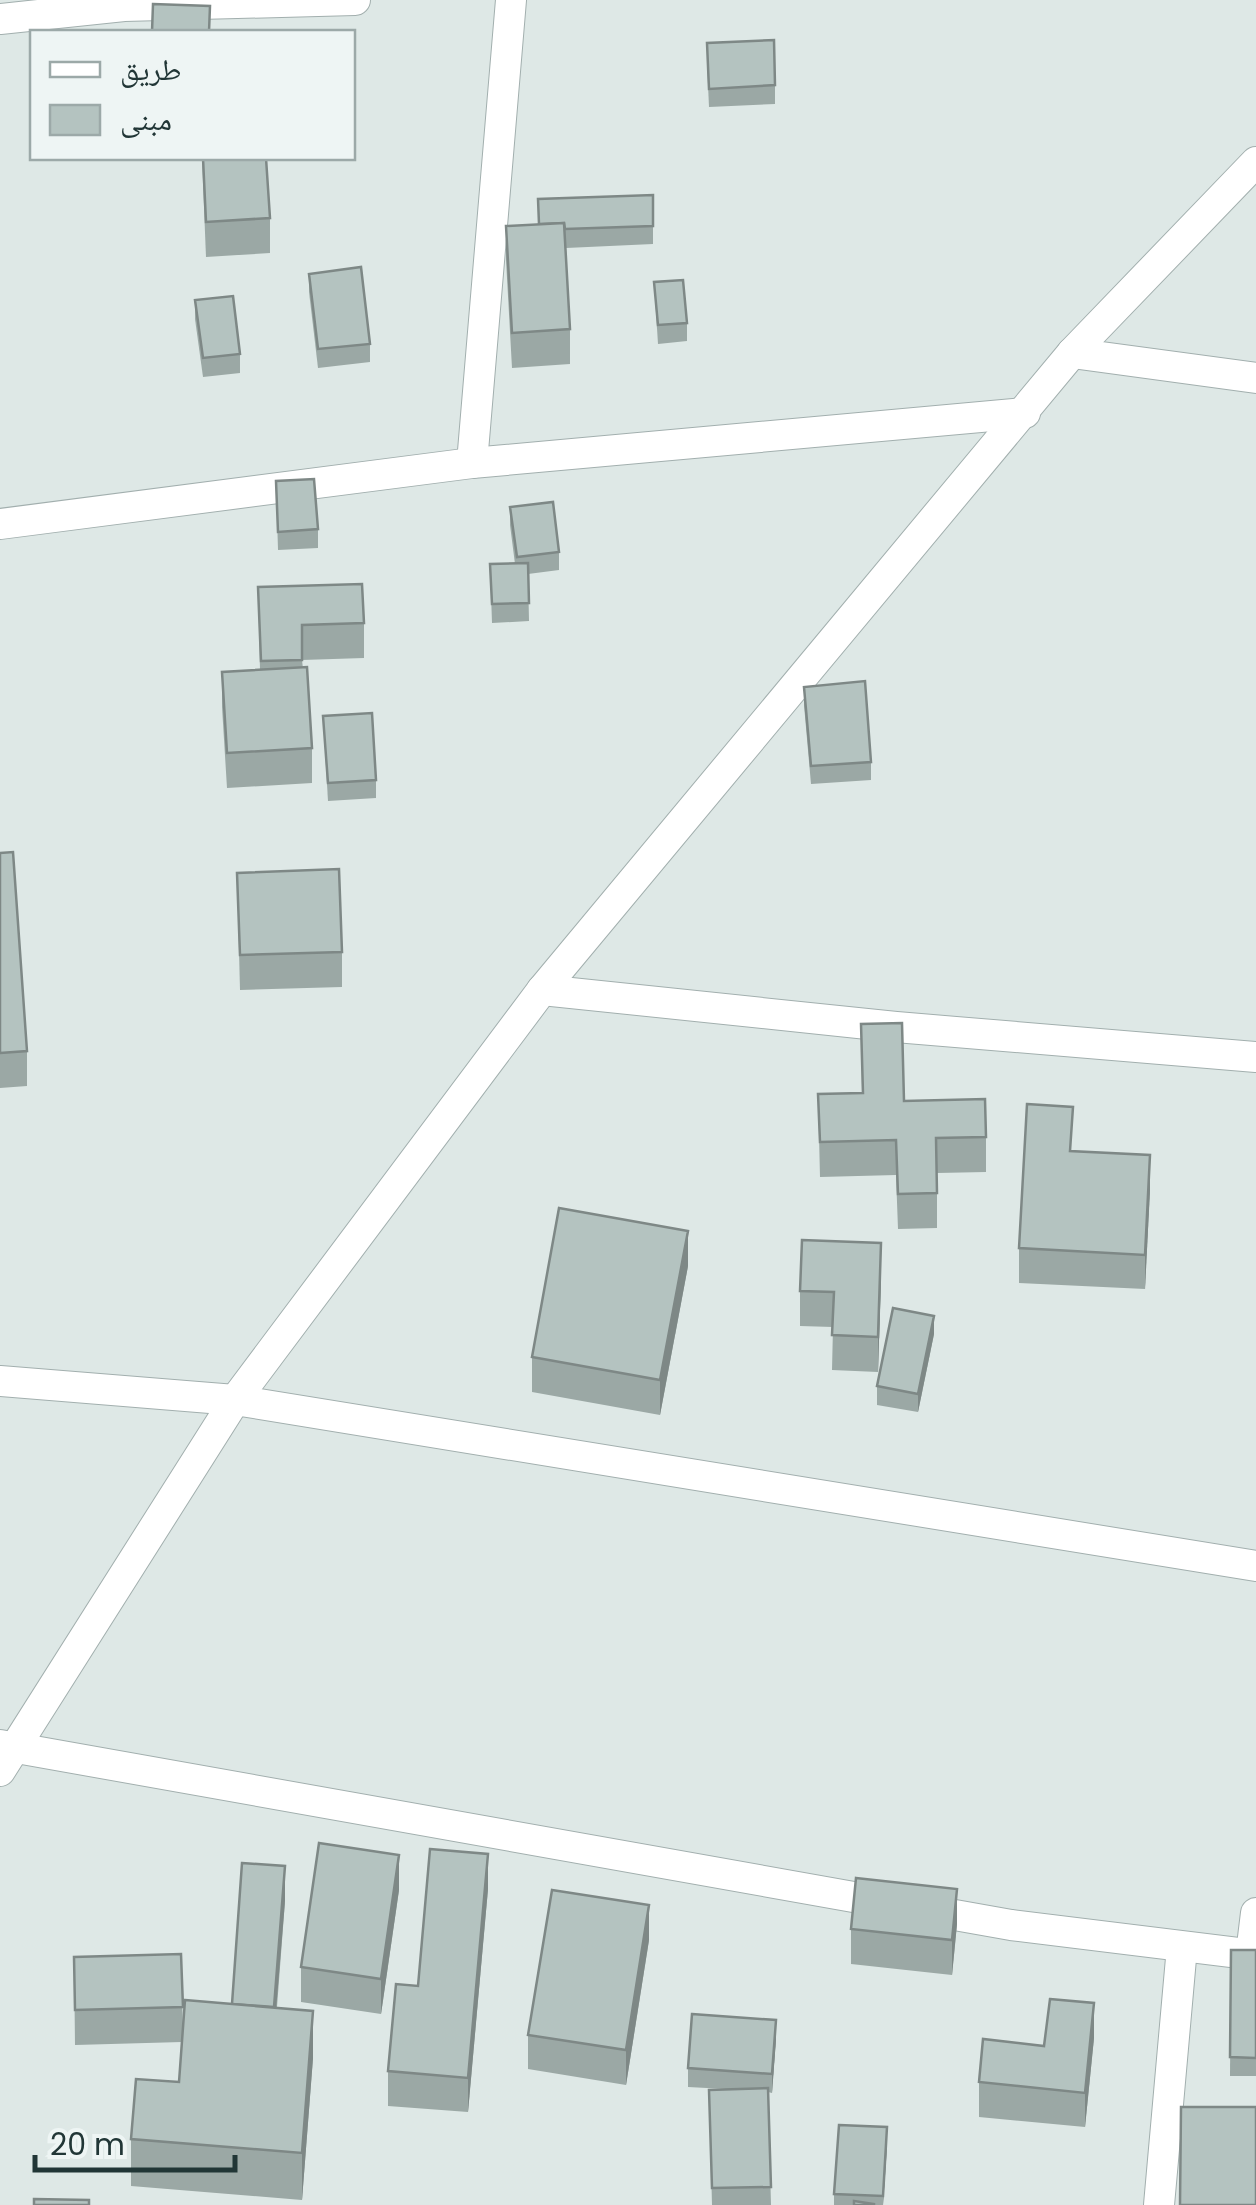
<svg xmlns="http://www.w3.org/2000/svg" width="1256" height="2205" font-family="Poppins,'Noto Naskh Arabic',sans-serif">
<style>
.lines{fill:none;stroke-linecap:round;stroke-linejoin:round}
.street-casing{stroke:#a2afae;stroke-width:32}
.street{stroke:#fff;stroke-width:30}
.wall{fill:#9ba8a5}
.shaded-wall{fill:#7e8886}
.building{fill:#b4c3c0;stroke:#7e8886;stroke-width:2.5}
</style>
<rect width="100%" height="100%" fill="#dee8e6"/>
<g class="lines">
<defs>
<g id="street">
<path d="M0,19l124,-13 231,-6"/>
<path d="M1072,353l184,25"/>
<path d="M472,463l39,-463"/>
<path d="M0,524l472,-61 553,-50"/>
<path d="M542,990l354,37 360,30"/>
<path d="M0,1381l235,19 1021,166"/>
<path d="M0,1745l1011,180 245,30"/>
<path d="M0,1771l235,-371 307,-410 530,-637 184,-191"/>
<path d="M1251,1954l5,-41"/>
<path d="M1159,2205l23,-258"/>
</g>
</defs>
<use href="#street" class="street-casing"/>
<use href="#street" class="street"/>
</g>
<g class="wall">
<path d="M707,62l68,23v19l-66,3z"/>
<path d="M202,158h64l4,60v35l-64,4z"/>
<path d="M653,195v49l-87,4 4,81v35l-58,4 -6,-108v-34l32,-2z"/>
<path d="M309,274l61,70v18l-52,6 -9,-76z"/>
<path d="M654,282l33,41v18l-29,3z"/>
<path d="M195,300l45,54v19l-37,4 -8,-58z"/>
<path d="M276,481l42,48v19l-40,2z"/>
<path d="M510,507l49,45v18l-31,4 1,47 -37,2 -2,-59h25l-5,-39z"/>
<path d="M258,587l106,36v35l-62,2 10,88v35l-85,5 -5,-81v-35l38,-2z"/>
<path d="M804,687l67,75v18l-60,4 -7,-79z"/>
<path d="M323,716l53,64v18l-48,3z"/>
<path d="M0,853l27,198v35l-27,2z"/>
<path d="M237,873l105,79v35l-102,3z"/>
<path d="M861,1024l43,77 82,36v35l-49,1v55l-39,1 -2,-54 -76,2 -2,-83 44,-1z"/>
<path d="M1072,1151l78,39 -5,99 -126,-6v-35z"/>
<path d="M688,1266l-28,149 -128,-23v-35z"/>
<path d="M881,1278l-3,94 -46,-2 1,-43 -33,-1v-35z"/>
<path d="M934,1334l-16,78 -41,-7v-19z"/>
<path d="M488,1889l-20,223 -80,-6v-35l30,-85z"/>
<path d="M399,1890l-18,124 -80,-12v-35z"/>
<path d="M285,1901l-8,106 36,51 -11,142 -171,-14v-47l48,-57 3,-40 -107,3 -1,-88 107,-3 2,78 49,-28z"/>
<path d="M957,1924l-5,51 -101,-11v-35z"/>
<path d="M649,1940l-23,145 -98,-16v-34z"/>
<path d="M1231,1950h25v126h-26z"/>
<path d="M1094,2038l-9,89 -106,-10v-35l65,-36z"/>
<path d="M776,2039l-4,54 -4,-1 3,113h-59l-3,-115 17,-1 -38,-2v-19z"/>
<path d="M887,2146l-4,59h-49v-11z"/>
</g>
<g class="shaded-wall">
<path d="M1150,1155v35l-5,99v-34z"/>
<path d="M688,1231v35l-28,149v-35z"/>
<path d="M881,1243v35l-3,94v-35z"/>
<path d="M934,1316v18l-16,78v-18z"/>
<path d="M488,1854v35l-20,223v-34z"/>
<path d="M399,1855v35l-18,124v-35z"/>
<path d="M285,1866v35l-12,146v-35z"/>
<path d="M957,1889v35l-5,51v-35z"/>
<path d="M649,1905v35l-23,145v-35z"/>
<path d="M1094,2003v35l-9,89v-34z"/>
<path d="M313,2011v47l-11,142v-47z"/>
<path d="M776,2020v19l-4,54v-19z"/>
<path d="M887,2127v19l-4,59v-9z"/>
</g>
<g class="building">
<path d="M153,4l57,2 -1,26h-57z"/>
<path d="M774,40l1,45 -66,4 -2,-46z"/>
<path d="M203,158h63l4,60 -64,4z"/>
<path d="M653,195v31l-88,3 -1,-6 -25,1 -1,-25z"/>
<path d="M564,223l6,106 -58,4 -6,-107z"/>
<path d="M361,267l9,77 -52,5 -9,-75z"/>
<path d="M683,280l4,43 -29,2 -4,-43z"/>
<path d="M233,296l7,58 -37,4 -8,-58z"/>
<path d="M314,479l4,50 -40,3 -2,-51z"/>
<path d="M553,502l6,50 -42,5 -7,-50z"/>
<path d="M528,563l1,40 -37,1 -2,-40z"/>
<path d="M362,584l2,39 -62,2v35l-41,1 -3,-74z"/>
<path d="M307,667l5,81 -85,5 -5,-81z"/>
<path d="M865,681l6,81 -60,4 -7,-79z"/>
<path d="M372,713l4,67 -48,3 -5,-67z"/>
<path d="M13,852l14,199 -27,2v-200z"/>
<path d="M339,869l3,83 -102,3 -3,-82z"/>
<path d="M902,1023l2,78 81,-2 1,38 -50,1 1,55 -39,1 -2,-54 -76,2 -2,-48 45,-1 -2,-69z"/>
<path d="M1027,1104l46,3 -3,44 80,4 -5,100 -126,-7z"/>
<path d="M559,1208l129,23 -28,149 -128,-23z"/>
<path d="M802,1240l79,3 -3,94 -46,-2 2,-43 -34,-1z"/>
<path d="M893,1308l41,8 -16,78 -41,-8z"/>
<path d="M319,1843l80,12 -18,124 -80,-12z"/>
<path d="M430,1849l58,5 -20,224 -80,-7 8,-87 22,2z"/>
<path d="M242,1863l43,3 -11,141 -42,-3z"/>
<path d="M856,1878l101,11 -5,51 -101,-11z"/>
<path d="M552,1890l97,15 -23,145 -98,-15z"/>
<path d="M1231,1950h25v108l-26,-1z"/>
<path d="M181,1954l2,53 -108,3 -1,-53z"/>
<path d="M1050,1999l44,4 -9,90 -106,-11 4,-43 61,7z"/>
<path d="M185,2000l128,11 -11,142 -171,-14 5,-60 43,3z"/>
<path d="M692,2014l84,6 -4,54 -84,-6z"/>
<path d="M768,2088l3,99 -59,1 -3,-98z"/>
<path d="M1181,2107h75v98h-76z"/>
<path d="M839,2125l48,2 -4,69 -49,-2z"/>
<path d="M34,2199l55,1v5h-55z"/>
<path d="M854,2201l20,3v1h-20z"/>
</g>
<rect x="30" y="30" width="325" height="130" fill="#eef5f4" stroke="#9ca9a8" stroke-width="2.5"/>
<rect x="50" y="62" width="50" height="15" fill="#ffffff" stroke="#9ca9a8" stroke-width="2.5"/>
<text x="120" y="80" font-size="30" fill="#213636">طريق</text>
<rect x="50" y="105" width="50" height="30" fill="#b4c3c0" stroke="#9ca9a8" stroke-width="2.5"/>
<text x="120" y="130" font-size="30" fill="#213636">مبنى</text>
<path d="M35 2155v15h200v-15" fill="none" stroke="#213636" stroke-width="5"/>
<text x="50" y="2155" font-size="30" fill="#213636" stroke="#eef5f4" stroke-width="8" paint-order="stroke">20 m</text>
</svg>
